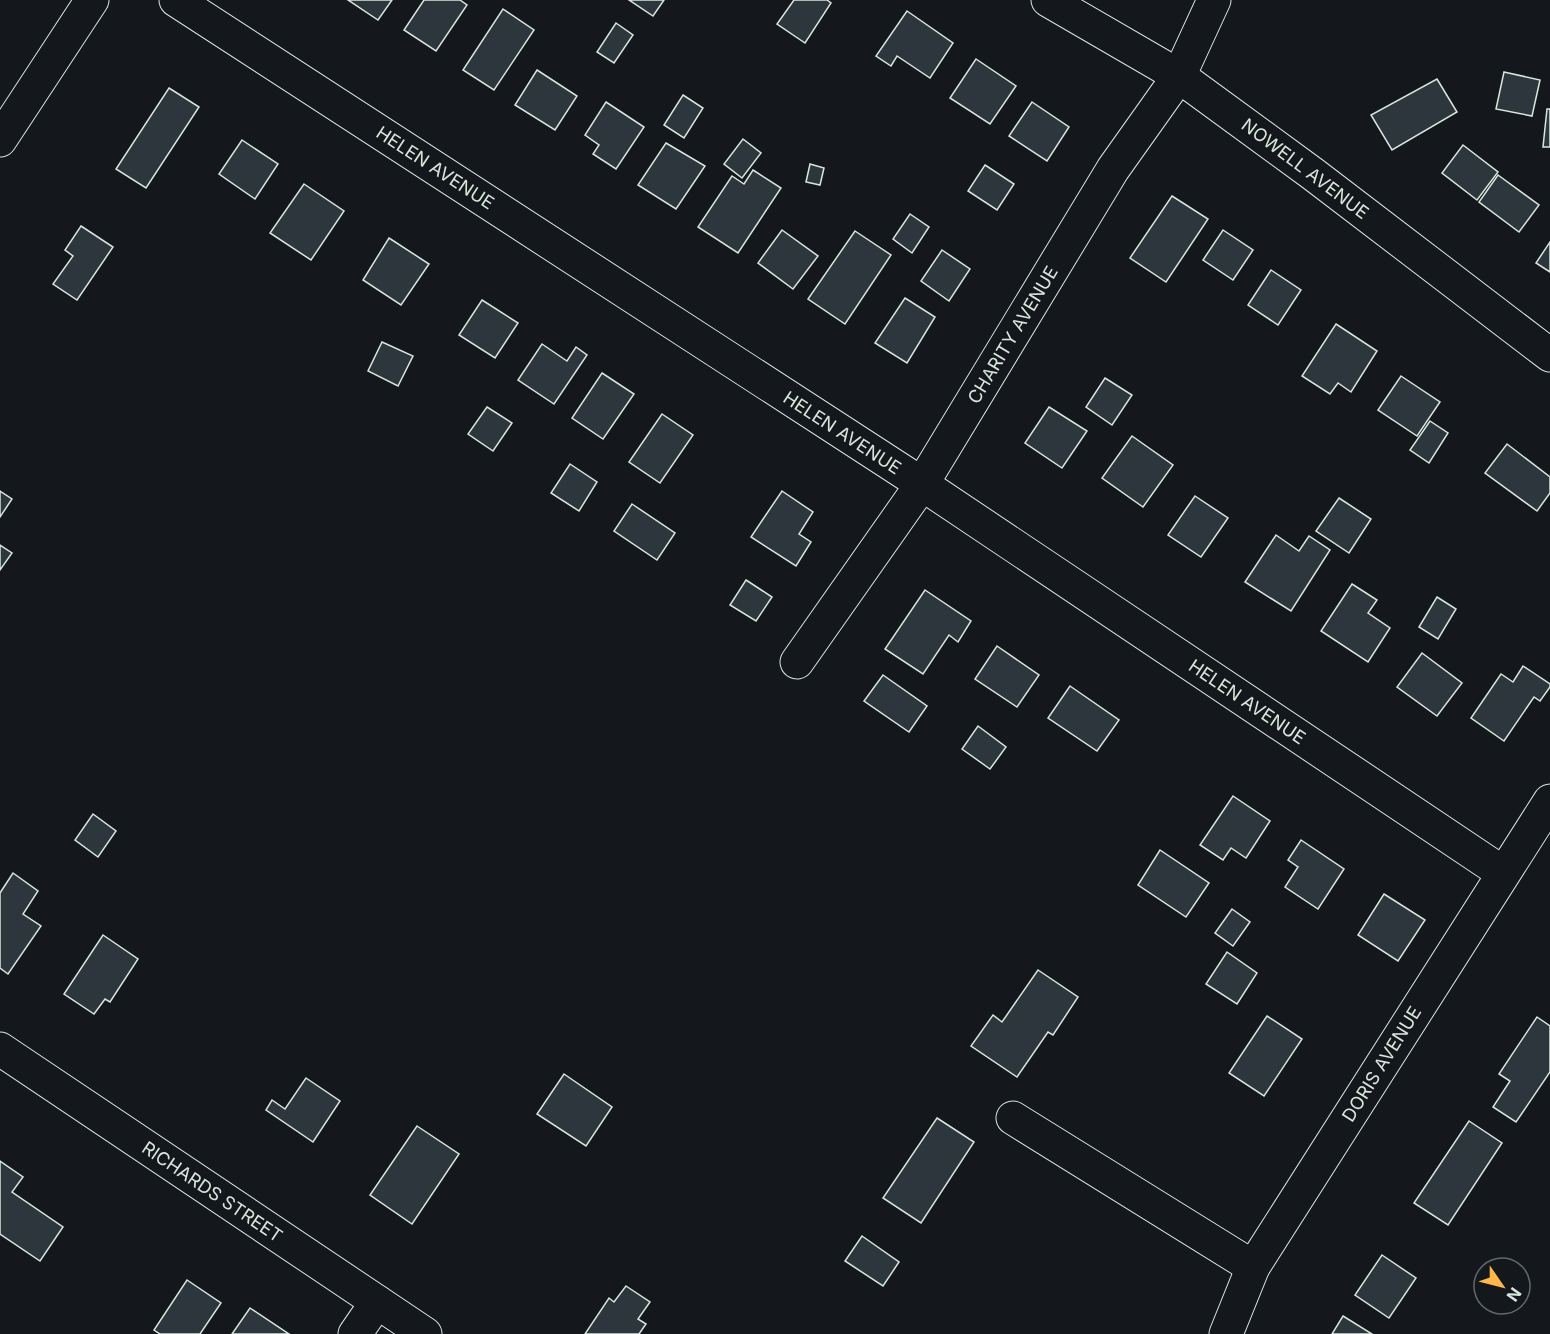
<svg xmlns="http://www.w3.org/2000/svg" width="1550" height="1334" font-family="Inter,sans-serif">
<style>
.building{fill:#2c363c;stroke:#d8e6dc;stroke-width:1.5}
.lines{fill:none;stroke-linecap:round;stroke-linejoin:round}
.minor-casing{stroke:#d8e6dc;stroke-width:35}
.minor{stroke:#14181c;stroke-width:33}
.labels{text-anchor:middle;stroke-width:4.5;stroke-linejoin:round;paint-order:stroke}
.street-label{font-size:18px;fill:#d8e6dc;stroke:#14181c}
</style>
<rect width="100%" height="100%" fill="#14181c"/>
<g class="building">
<path d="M348,0h44l-14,20z"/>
<path d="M424,0h36l7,5 -31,46 -32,-21z"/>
<path d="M629,0h35l-11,16z"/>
<path d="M794,0h33l4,3 -26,40 -28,-19z"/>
<path d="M503,9l31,21 -40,60 -31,-20z"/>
<path d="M907,11l46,32 -23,35 -33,-22 -6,10 -15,-10z"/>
<path d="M616,23l17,12 -19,28 -17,-11z"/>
<path d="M976,59l40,27 -26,38 -40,-26z"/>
<path d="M537,70l40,26 -22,34 -40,-25z"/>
<path d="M1504,72l36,8 -8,36 -36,-7z"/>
<path d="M1437,79l20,33 -65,38 -21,-35z"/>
<path d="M169,88l30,19 -53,81 -30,-19z"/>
<path d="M683,95l20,13 -19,30 -20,-13z"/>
<path d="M606,102l38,25 -28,42 -23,-15 6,-9 -14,-10z"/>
<path d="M1032,102l37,25 -22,34 -38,-25z"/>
<path d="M1547,109h3v38h-7z"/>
<path d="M743,139l18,14 -19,25 -18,-14z"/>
<path d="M242,140l36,24 -23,35 -36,-25z"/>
<path d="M666,143l39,23 -29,43 -38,-24z"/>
<path d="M1463,145l35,27 -21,28 -35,-27z"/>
<path d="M810,164l14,4 -4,17 -14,-3z"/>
<path d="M985,165l29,19 -17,26 -29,-19z"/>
<path d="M753,170l28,18 -43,65 -40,-26 34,-51 12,8z"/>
<path d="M1498,175l41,30 -20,27 -40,-30z"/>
<path d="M304,184l40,27 -33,49 -41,-27z"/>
<path d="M1172,196l36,23 -42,63 -36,-24z"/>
<path d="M910,214l19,13 -17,26 -19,-14z"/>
<path d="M81,226l32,21 -36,53 -24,-16 20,-28 -8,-6z"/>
<path d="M782,230l36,26 -25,33 -35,-26z"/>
<path d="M1223,230l30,20 -20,30 -30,-20z"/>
<path d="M855,231l36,24 -46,69 -37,-25z"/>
<path d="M389,238l40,26 -28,41 -38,-25z"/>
<path d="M1550,242v30l-14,-9z"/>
<path d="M942,250l28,19 -21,32 -28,-20z"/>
<path d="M1271,270l30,20 -23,35 -30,-20z"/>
<path d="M905,298l30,19 -28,46 -32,-20z"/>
<path d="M482,300l36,23 -23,35 -36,-23z"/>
<path d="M1336,324l41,27 -26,41 -13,-9 -8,11 -28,-18z"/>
<path d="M382,342l31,14 -15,30 -30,-15z"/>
<path d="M542,344l25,17 9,-14 11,8 -33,49 -36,-24z"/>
<path d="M602,373l32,21 -31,45 -31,-21z"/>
<path d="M1401,376l39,26 -23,34 -39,-26z"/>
<path d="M1105,378l27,17 -20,30 -26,-18z"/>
<path d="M487,407l25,16 -19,28 -25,-17z"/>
<path d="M1049,407l38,24 -25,37 -37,-25z"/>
<path d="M662,414l31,21 -33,48 -31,-21z"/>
<path d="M1430,421l18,12 -19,30 -19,-13z"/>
<path d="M1132,436l41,29 -30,42 -41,-29z"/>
<path d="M1507,444l43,33v16l-13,18 -52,-38z"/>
<path d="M570,464l27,18 -18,29 -28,-18z"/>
<path d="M0,491l12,8 -12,18z"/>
<path d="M782,491l31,21 -14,22 12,8 -15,24 -45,-29z"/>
<path d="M1195,496l33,22 -27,39 -33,-22z"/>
<path d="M1339,498l32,21 -22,34 -33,-22z"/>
<path d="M632,504l43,29 -18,27 -43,-29z"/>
<path d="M1276,535l23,16 10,-15 21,14 -39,61 -46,-29z"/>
<path d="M0,545l12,8 -12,17z"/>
<path d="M746,580l26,17 -16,24 -26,-16z"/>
<path d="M1352,584l25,16 -9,13 22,15 -22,34 -47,-31z"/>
<path d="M925,590l46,31 -13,21 -9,-7 -26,39 -38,-25z"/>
<path d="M1437,597l19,12 -18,30 -19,-12z"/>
<path d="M997,646l42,29 -22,32 -42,-28z"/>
<path d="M1422,653l40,30 -25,33 -40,-29z"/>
<path d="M1523,666l27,18v3l-10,14 -6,-4 -30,44 -33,-23 30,-44 12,8z"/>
<path d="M883,675l44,31 -18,26 -45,-31z"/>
<path d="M1070,686l49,34 -22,31 -49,-33z"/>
<path d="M978,726l28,21 -16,22 -28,-20z"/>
<path d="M1233,796l37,25 -24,37 -15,-10 -8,12 -23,-15z"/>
<path d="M93,814l23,17 -18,26 -23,-17z"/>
<path d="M1301,840l43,29 -26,40 -33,-22 13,-20 -10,-7z"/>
<path d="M1160,850l49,33 -23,34 -48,-32z"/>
<path d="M13,873l25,18 -15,23 18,12 -33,48 -8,-6v-75z"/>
<path d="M1384,894l41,26 -27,41 -40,-26z"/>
<path d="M1232,909l18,13 -17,24 -18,-13z"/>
<path d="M103,935l35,24 -28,43 -5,-3 -11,15 -30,-20z"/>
<path d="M1227,952l30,21 -20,31 -31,-20z"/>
<path d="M1038,970l40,27 -25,38 -5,-3 -31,45 -46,-31 22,-31 9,7z"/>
<path d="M1267,1016l35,23 -38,57 -35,-23z"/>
<path d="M1537,1017l13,9v46l-34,50 -23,-15 17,-26 -11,-7z"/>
<path d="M564,1074l48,33 -26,39 -49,-32z"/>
<path d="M306,1078l34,23 -27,41 -47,-32 6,-10 13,9z"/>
<path d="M937,1118l37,24 -53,81 -38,-25z"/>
<path d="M1469,1121l33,22 -54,82 -34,-22z"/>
<path d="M417,1126l42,28 -47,70 -42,-29z"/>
<path d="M0,1161l23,16 -11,15 51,35 -23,34 -40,-27z"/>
<path d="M862,1236l37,26 -16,24 -38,-25z"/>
<path d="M1382,1255l34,23 -27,40 -34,-23z"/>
<path d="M187,1280l34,23 -21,31h-40l-6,-4z"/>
<path d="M626,1286l24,16 -12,17 8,5 -7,10h-54l24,-36 5,4z"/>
<path d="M250,1308l39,26h-57z"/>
<path d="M1343,1316l29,18h-40z"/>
</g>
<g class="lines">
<defs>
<g id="minor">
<path d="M176,0l746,484 581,389"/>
<path d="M1048,0l131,76 134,98 237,181"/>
<path d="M0,140l92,-140"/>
<path d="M797,662l125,-178 191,-315 66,-93 35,-76"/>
<path d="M0,1049l425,285"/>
<path d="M1013,1118l240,149"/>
<path d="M355,1334l22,-32"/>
<path d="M1226,1334l27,-67 297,-466"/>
</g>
</defs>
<use href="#minor" class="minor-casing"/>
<use href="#minor" class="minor"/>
</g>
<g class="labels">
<g class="street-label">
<text transform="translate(435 168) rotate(33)" y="6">HELEN AVENUE</text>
<text transform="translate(1305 169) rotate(37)" y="6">NOWELL AVENUE</text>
<text transform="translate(1013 335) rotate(-59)" y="6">CHARITY AVENUE</text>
<text transform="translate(842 433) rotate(33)" y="6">HELEN AVENUE</text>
<text transform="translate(1247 702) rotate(34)" y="6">HELEN AVENUE</text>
<text transform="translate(1382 1064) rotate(-58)" y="6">DORIS AVENUE</text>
<text transform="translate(212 1192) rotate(34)" y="6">RICHARDS STREET</text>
</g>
</g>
<g transform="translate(1502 1286) rotate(125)"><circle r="28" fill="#14181c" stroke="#626a69" stroke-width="1.5"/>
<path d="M0-4.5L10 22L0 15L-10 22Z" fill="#ffb74d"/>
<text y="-9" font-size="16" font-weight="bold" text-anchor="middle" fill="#d8e6dc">N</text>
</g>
</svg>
